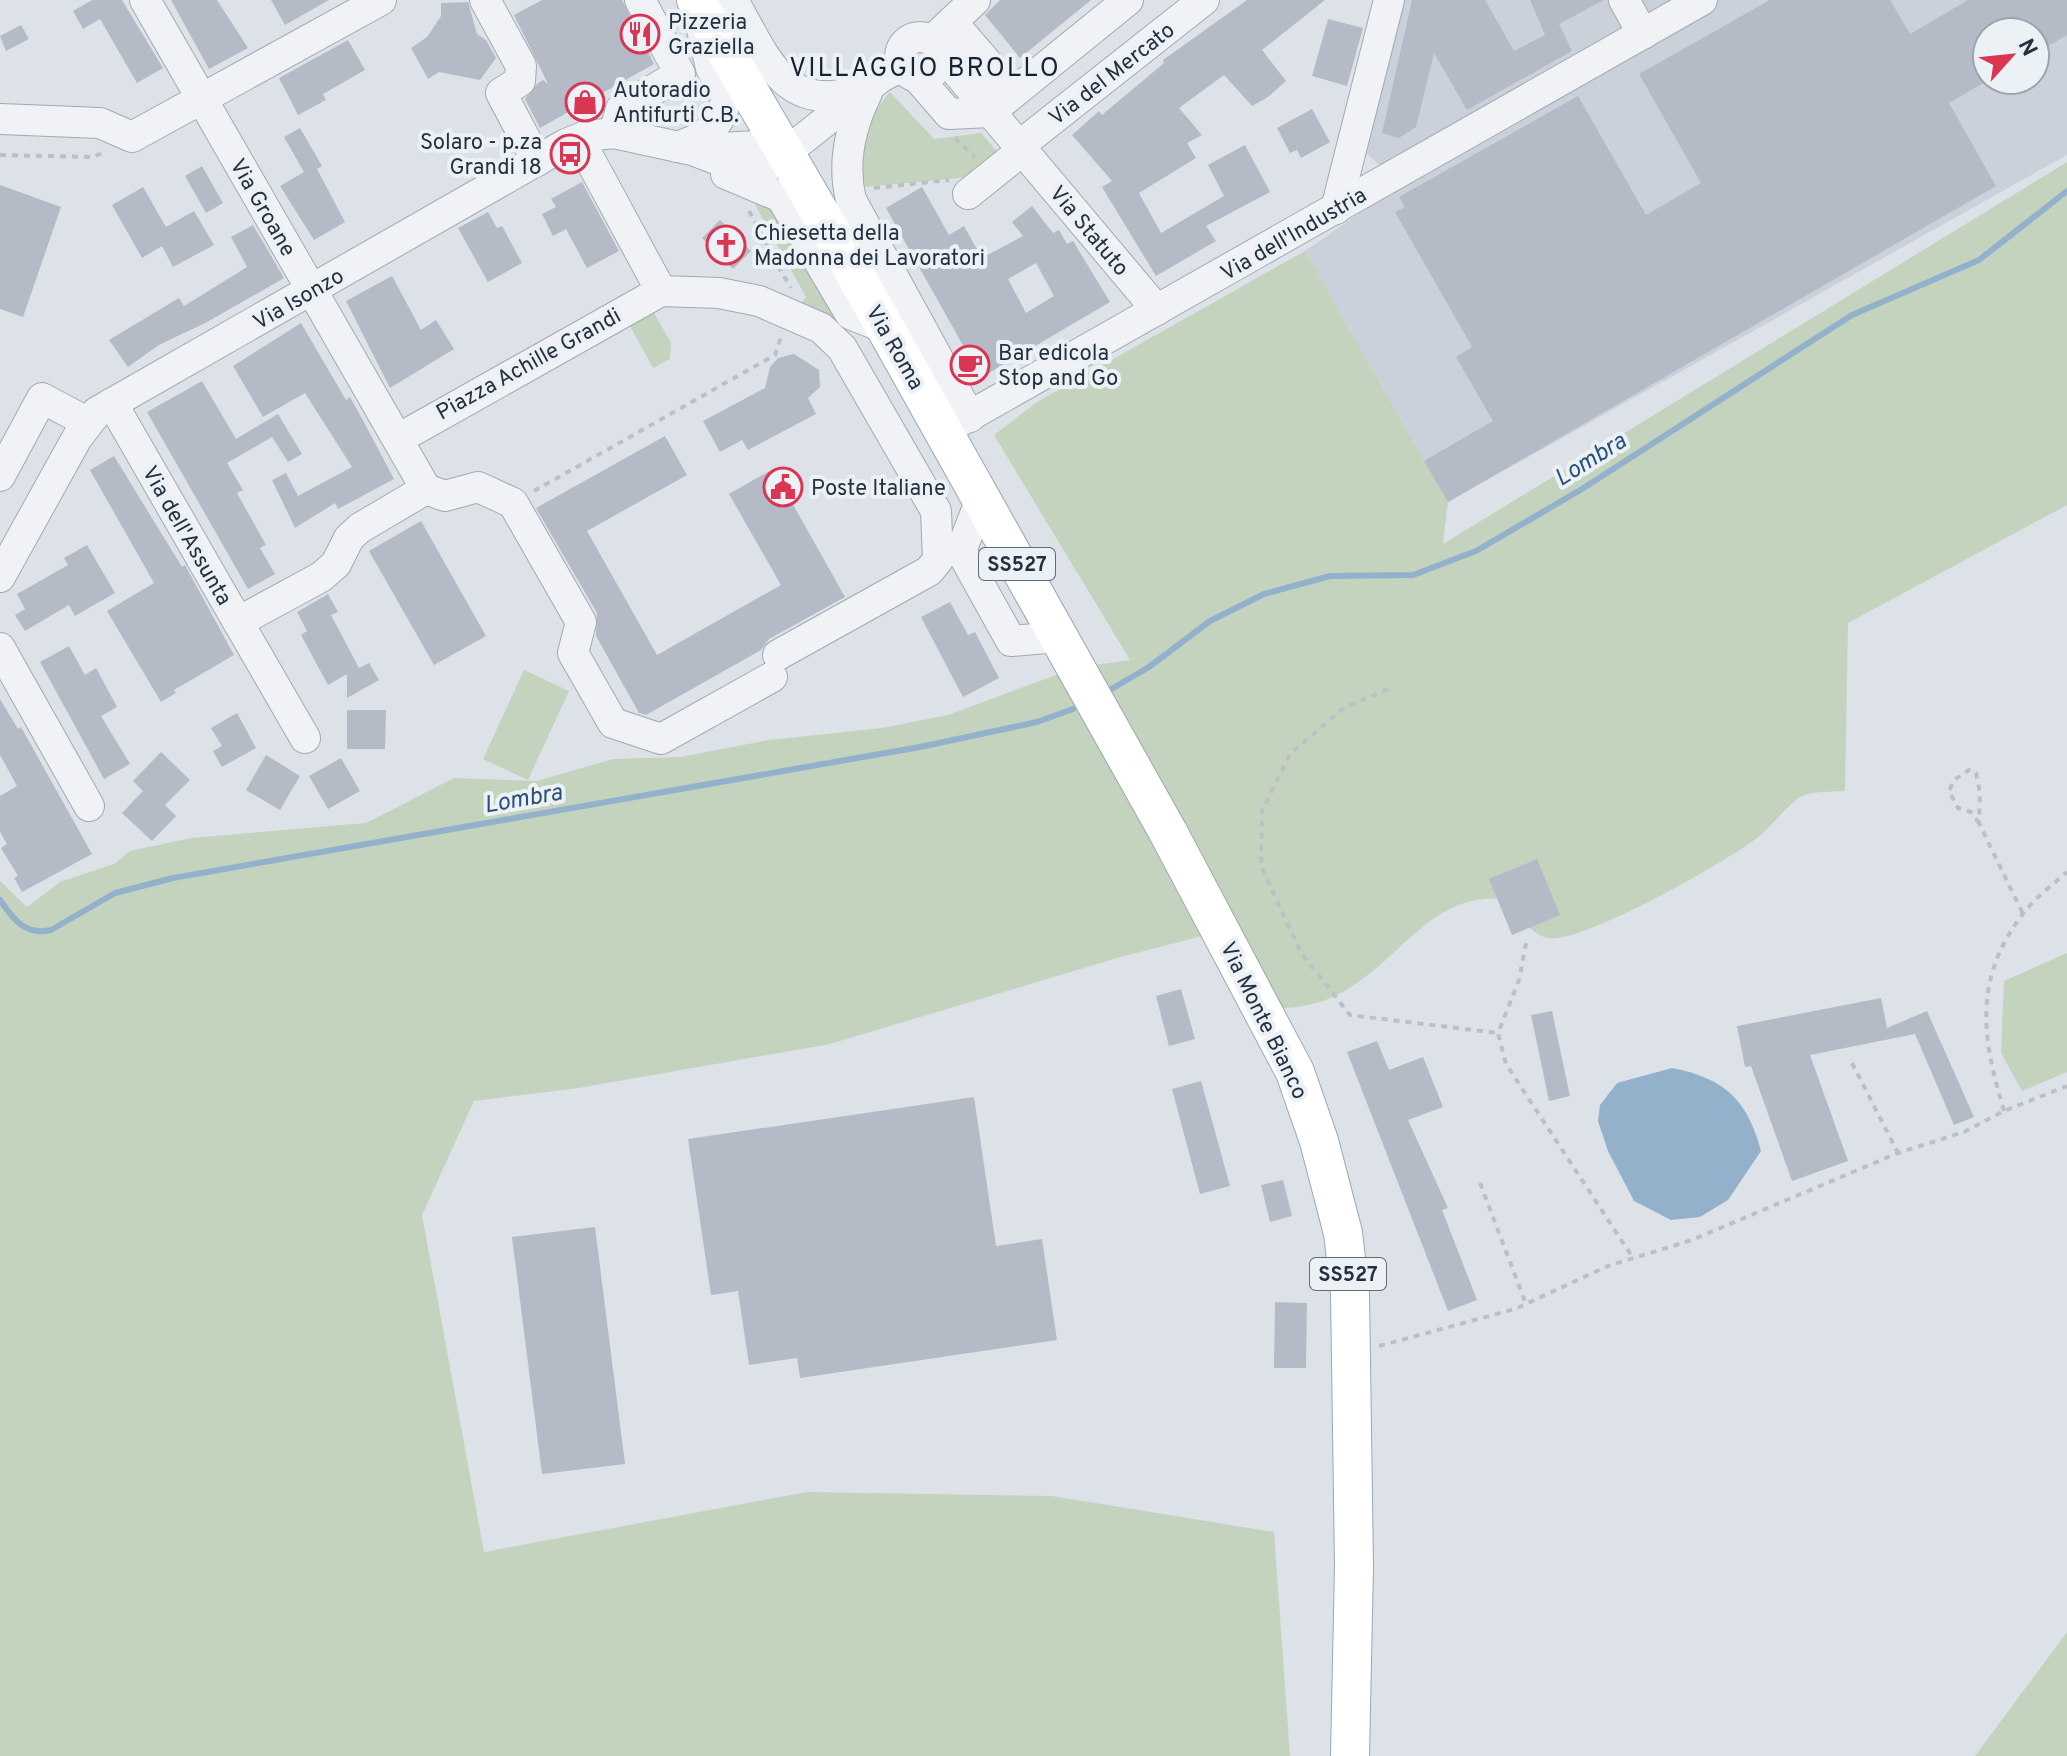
<svg xmlns="http://www.w3.org/2000/svg" width="2067" height="1756" font-family="Overpass,sans-serif">
<style>
.built{fill:#cbd1db;fill-rule:evenodd}
.green{fill:#c4d3bd}
.water{fill:#94b1cc}
.lines{fill:none;stroke-linecap:round;stroke-linejoin:round}
.stream{stroke:#94b1cc;stroke-width:6}
.building{fill:#b4bbc6;fill-rule:evenodd}
.minor-casing{stroke:#a2a9b2;stroke-width:32}
.major-casing{stroke:#9ba7b5;stroke-width:40}
.path{stroke:#bbc0c7;stroke-width:4;stroke-dasharray:6 6;stroke-linecap:butt}
.minor{stroke:#f0f2f6;stroke-width:30}
.major{stroke:#fff;stroke-width:38}
.labels{text-anchor:middle;stroke-width:8;stroke-linejoin:round;paint-order:stroke}
.shield{fill:#ecf1f6;stroke:#616a77;stroke-width:2}
.shield-label{font-size:20px;font-weight:bold;fill:#253040}
.poi-label{font-size:22px;fill:#253040;stroke:#ecf1f6;text-anchor:start}
.street-label{font-size:22px;fill:#253040;stroke:#ecf1f6}
.water-label{font-size:24px;font-style:italic;fill:#2b5078;stroke:#ecf1f6}
.quarter-label{font-size:26px;letter-spacing:2px;fill:#182131;stroke:#ecf1f6}
</style>
<rect width="100%" height="100%" fill="#dde2e8"/>
<path class="built" d="M1403,0h664v155l-619,347 -143,-251 88,-61 -15,-26 -14,-13zM1987,32h48v48h-48z"/>
<g class="green">
<path d="M890,92l44,47 47,-6 21,24 -23,19 -116,11c-3,-40 -1,-64 27,-95z"/>
<path d="M2067,162v343l-219,118 -3,168c-12,1 -33,0 -43,5 -14,8 -31,31 -45,42 -30,23 -176,107 -209,100 -17,-3 -33,-27 -45,-39 -93,-9 -117,109 -222,109l-75,-73 -89,23 -287,86 -251,44 -105,13 -52,114 62,337 323,-60 245,4 222,36 16,224h-1290v-875l27,26 33,-25 54,-18 16,-13 61,-13 175,-15 88,-45 83,3 76,-22 67,-2 89,-17 113,-12 66,-13 127,-47 55,-8 -136,-225 43,-33 268,-151 143,251 -5,42z"/>
<path d="M748,192l24,13 74,120 -45,-21 5,-7z"/>
<path d="M653,311l18,32 -1,16 -17,9 -24,-44z"/>
<path d="M524,670l45,21 -41,89 -45,-21z"/>
<path d="M2067,953v119l-45,19 -21,-38 3,-72z"/>
<path d="M2067,1632v124h-92z"/>
</g>
<path class="water" d="M1672,1068c52,10 75,31 89,83l-33,49 -28,17 -29,3 -37,-19 -26,-50 -10,-30 2,-16 17,-22z"/>
<g class="lines">
<g class="stream">
<path d="M1108,691l41,-24 61,-46 54,-27 66,-18 83,-1 63,-24 106,-62 270,-174 127,-55 88,-69"/>
<path d="M0,900c13,19 25,36 51,30l64,-37 58,-15 747,-131 117,-25 36,-13"/>
</g>
</g>
<g class="building">
<path d="M92,0h30l41,68 -26,15 -37,-64 -17,10 -10,-18z"/>
<path d="M171,0h46l31,48 -39,21z"/>
<path d="M271,0h58l-44,25z"/>
<path d="M542,0h80l32,64 -114,64 -15,-29 13,-16 5,-3 5,4 -34,-69z"/>
<path d="M1000,0h91l-71,58 -35,-43z"/>
<path d="M1247,0h78l-63,50 24,31 -18,16 -16,9 -28,-31 -45,33 23,27 -15,8 9,15 -57,35 22,40 63,-37 -16,-31 37,-20 25,47 -64,34 10,15 -60,35 -54,-89 10,-6 -40,-46 27,-24 3,4 62,-52 -1,-3z"/>
<path d="M1412,0h73l29,51 31,-16 -15,-35h74l-45,24 13,27 -105,59 -33,-57 -18,74 -17,11 -17,-5z"/>
<path d="M1770,0h120l20,34 58,-34h99v35l-32,19v-22h-48v49l-38,22 47,83 -548,316 -24,-41 69,-40 -37,-64 16,-10 -77,-135 10,-5 -6,-10 179,-101 68,119 55,-32 -62,-109z"/>
<path d="M468,2l9,32 9,6 10,18 -16,22 -41,-8 -11,7 -17,-31 16,-11 14,-21v-13z"/>
<path d="M1328,19l35,9 -16,58 -35,-10z"/>
<path d="M21,25l8,14 -23,12 -6,-15z"/>
<path d="M348,40l17,30 -42,24 3,6 -28,15 -19,-37z"/>
<path d="M1312,109l18,33 -29,16 -4,-8 -7,3 -13,-25z"/>
<path d="M300,128l22,38 -5,3 28,53 -31,18 -34,-54 24,-14 -20,-35z"/>
<path d="M202,166l21,37 -17,10 -21,-37z"/>
<path d="M582,182l37,69 -32,17 -21,-39 -13,7 -11,-22 14,-7 -5,-8z"/>
<path d="M0,185l61,22 -38,110 -23,-8z"/>
<path d="M143,187l23,40 28,-16 20,34 -41,22 -11,-21 -20,12 -30,-53z"/>
<path d="M922,187l27,48 15,-9 18,32 41,-22 -11,-14 20,-16 21,27 6,-3 8,14 6,-3 37,61 -133,78 -17,-28 5,-3 -79,-141zM1036,263l18,33 -28,17 -18,-34z"/>
<path d="M488,212l9,16 5,-2 20,37 -34,19 -30,-54z"/>
<path d="M720,220l31,31 -18,18 -31,-31z"/>
<path d="M253,225l31,53 -77,44 -48,23 -31,22 -19,-27 70,-42 5,8 63,-39 -16,-30z"/>
<path d="M392,276l29,54 15,-10 18,29 -64,39 -44,-87z"/>
<path d="M301,323l45,77 4,-3 15,27 29,55 -56,30 -3,-6 -40,25 -23,-48 14,-7 12,23 54,-29 -47,-74 -42,24 -30,-51z"/>
<path d="M794,354l25,16 1,17 -12,11 8,16 -68,36 -6,-10 -22,12 -17,-31 62,-33 5,-21 8,-9z"/>
<path d="M202,381l34,58 42,-25 24,40 -14,8 -16,-25 -45,26 16,27 -6,3 29,52 -6,3 15,26 -27,15 -101,-177z"/>
<path d="M665,436l22,39 -100,56 70,124 124,-70 -52,-91 44,-25 72,128 -76,42 -8,11 -115,65 -7,-2 -43,-77 1,-23 -61,-105z"/>
<path d="M114,456l68,111 3,-2 49,90 -60,35 2,3 -15,9 -54,-91 47,-28 -64,-113z"/>
<path d="M421,521l65,115 -52,29 -65,-114z"/>
<path d="M87,545l28,48 -40,23 -6,-11 -44,26 -10,-16 10,-6 -8,-15 51,-29 -4,-7z"/>
<path d="M328,594l10,18 -7,3 28,53 10,-5 10,17 -32,18v-24l-19,11 -27,-50 6,-4 -10,-19z"/>
<path d="M950,602l18,33 7,-3 24,46 -36,19 -42,-80z"/>
<path d="M69,646l16,29 11,-7 21,39 -16,9 29,48 -26,15 -64,-117z"/>
<path d="M0,699l18,30 3,-2 71,127 -70,38 -8,-14 4,-2 -17,-28 6,-4 -7,-12v-36l17,-10 -17,-31z"/>
<path d="M347,710h39l-1,39h-38z"/>
<path d="M237,713l19,35 -34,19 -9,-16 9,-5 -11,-18z"/>
<path d="M161,752l29,28 -25,25 11,11 -24,25 -30,-28 21,-22 -10,-10z"/>
<path d="M266,755l34,21 -20,34 -34,-20z"/>
<path d="M341,758l19,33 -32,18 -19,-33z"/>
<path d="M1537,859l23,56 -48,20 -23,-56z"/>
<path d="M1181,989l14,50 -26,7 -13,-50z"/>
<path d="M1881,998l6,30 40,-17 47,106 -20,8 -39,-91 -105,21 38,106 -56,20 -41,-115 -6,1 -8,-41z"/>
<path d="M1552,1011l18,85 -21,5 -18,-86z"/>
<path d="M1377,1041l12,29 34,-13 20,50 -35,13 40,88 -6,2 35,90 -29,11 -101,-259z"/>
<path d="M1201,1081l29,105 -30,8 -28,-105z"/>
<path d="M974,1097l22,149 46,-7 15,101 -257,38 -3,-20 -48,7 -11,-74 -27,4 -23,-156z"/>
<path d="M1283,1180l9,36 -22,6 -9,-37z"/>
<path d="M595,1227l30,237 -83,10 -30,-237z"/>
<path d="M1275,1302l32,1 -1,65h-32z"/>
</g>
<g class="lines">
<defs>
<g id="minor">
<path d="M145,0l281,489"/>
<path d="M485,0l36,66 -1,15 -19,12 36,68"/>
<path d="M733,0c33,58 53,120 133,87"/>
<path d="M1624,0l19,34"/>
<path d="M952,22l61,71"/>
<path d="M939,34l36,-34"/>
<circle cx="920" cy="57" r="20"/>
<path d="M940,52l217,258"/>
<path d="M917,77l32,37 41,-2"/>
<path d="M867,93c-17,34 -25,70 -16,107l119,217"/>
<path d="M990,112l138,-112"/>
<path d="M0,119l100,4 32,14 249,-137"/>
<path d="M614,133l7,-24 59,-35 -40,-74"/>
<path d="M586,136l1,18 74,137"/>
<path d="M1019,146l185,-146"/>
<path d="M677,147c30,-10 44,-20 50,-52l-16,-27 -11,-47"/>
<path d="M702,149l55,-3 28,5"/>
<path d="M726,174l55,23 69,117 35,14"/>
<path d="M968,194l55,-44"/>
<path d="M1336,209l53,-209"/>
<path d="M112,403l126,219 83,-45 15,-13 13,-26 11,-10 66,-39"/>
<path d="M943,431l759,-431"/>
<path d="M398,439l263,-148 58,2 40,8 62,27 21,20 94,163 2,49 -9,11 -151,84"/>
<path d="M0,476l42,-78 45,24"/>
<path d="M426,489l19,7 33,-9 35,16 68,119 -8,31 40,70 48,16 111,-62"/>
<path d="M981,499l-20,52 50,90 47,-4"/>
<path d="M0,577l77,-139 20,-26 469,-268 20,-8 28,-3 78,17 48,18 29,-2 112,-89 21,-11"/>
<path d="M238,622l67,116"/>
<path d="M0,648l89,158"/>
</g>
<path id="major" d="M696,0l145,249 327,583 127,240 24,69 24,92 7,60 4,273 -4,190"/>
</defs>
<use href="#minor" class="minor-casing"/>
<use href="#major" class="major-casing"/>
<g class="path">
<path d="M668,119l28,-13"/>
<path d="M955,138l20,19"/>
<path d="M0,155l94,2 11,-6"/>
<path d="M874,188l75,-8"/>
<path d="M749,211l29,55 12,-6"/>
<path d="M778,266l13,22"/>
<path d="M534,491l241,-136 6,-18"/>
<path d="M1388,689l-44,19 -54,46 -28,57 -1,55 40,87 49,62 148,18"/>
<path d="M1979,823l-8,-11 -13,-4 -9,-17 5,-11 15,-10 7,3 4,20 -1,30 44,91"/>
<path d="M1526,943l-7,37 -21,53 8,31 127,194"/>
<path d="M1852,1063l46,90"/>
<path d="M2004,1111c-22,-73 -31,-131 18,-196 12,-16 30,-30 45,-43"/>
<path d="M1480,1183l46,121"/>
<path d="M1379,1346l136,-37 93,-43 84,-26 206,-87 66,-21 40,-21 63,-25"/>
</g>
<use href="#minor" class="minor"/>
<use href="#major" class="major"/>
</g>
<defs>
<symbol id="restaurant-ring" viewBox="-11 -11 22 22"><circle r="9.5" fill="#ecf1f6" stroke="#db3554" stroke-width="1.5"/><path d="M-5-6h1v4h1v-4h1v4h1v-4h1v5L-1.5 .5V6h-2V.5L-5-1ZM5-6V6H3V1.5H1.5Q1.5-4 5-6Z" fill="#db3554"/></symbol>
<symbol id="shop-ring" viewBox="-11 -11 22 22"><circle r="9.5" fill="#ecf1f6" stroke="#db3554" stroke-width="1.5"/><path d="M-5-2.5h2.3a2.7 3.5 0 0 1 5.4 0H5L5.5 6h-11ZM-1.5-2.5h3a1.5 2.3 0 0 0-3 0Z" fill="#db3554"/></symbol>
<symbol id="bus-ring" viewBox="-11 -11 22 22"><circle r="9.5" fill="#ecf1f6" stroke="#db3554" stroke-width="1.5"/><path d="M-5-6H5V4H4V6H2V4H-2V6H-4V4H-5ZM-3.5-4V0h7V-4ZM-3.5 1.2v1.5H-2V1.2ZM2 1.2v1.5H3.5V1.2Z" fill="#db3554"/></symbol>
<symbol id="church-ring" viewBox="-11 -11 22 22"><circle r="9.5" fill="#ecf1f6" stroke="#db3554" stroke-width="1.5"/><path d="M-1.2-6h2.4v3.5h3.3v2.4h-3.3V6h-2.4V-.1h-3.3v-2.4h3.3Z" fill="#db3554"/></symbol>
<symbol id="cafe-ring" viewBox="-11 -11 22 22"><circle r="9.5" fill="#ecf1f6" stroke="#db3554" stroke-width="1.5"/><path d="M-5.5-4.5H6V0H3Q3 3.5 0 3.5H-2.5Q-5.5 3.5-5.5 0ZM3-3.2v2h1.7v-2ZM-6 4.5H4V6H-6Z" fill="#db3554"/></symbol>
<symbol id="civic-ring" viewBox="-11 -11 22 22"><circle r="9.5" fill="#ecf1f6" stroke="#db3554" stroke-width="1.5"/><path d="M-.6-6.5H3V-4.5H.6V-3L4-1V1h2V6H-6V1h2V-1L-.6-3ZM-1.2 2.5V6h2.4V2.5Z" fill="#db3554"/></symbol>
</defs>
<g fill-rule="evenodd">
<use href="#restaurant-ring" x="618" y="12" width="44" height="44"/>
<use href="#shop-ring" x="563" y="80" width="44" height="44"/>
<use href="#bus-ring" x="548" y="132" width="44" height="44"/>
<use href="#church-ring" x="704" y="223" width="44" height="44"/>
<use href="#cafe-ring" x="948" y="343" width="44" height="44"/>
<use href="#civic-ring" x="761" y="465" width="44" height="44"/>
</g>
<g class="labels">
<g class="shield">
<rect x="979" y="548" width="76" height="32" rx="6"/>
<rect x="1310" y="1258" width="76" height="32" rx="6"/>
</g>
<g class="shield-label">
<text x="1017" y="571">SS527</text>
<text x="1348" y="1281">SS527</text>
</g>
<g class="poi-label">
<text x="668" y="29">Pizzeria<tspan x="668" dy="25">Graziella</tspan></text>
<text x="613" y="97">Autoradio<tspan x="613" dy="25">Antifurti C.B.</tspan></text>
<text x="542" y="149" text-anchor="end">Solaro - p.za<tspan x="542" dy="25">Grandi 18</tspan></text>
<text x="754" y="240">Chiesetta della<tspan x="754" dy="25">Madonna dei Lavoratori</tspan></text>
<text x="998" y="360">Bar edicola<tspan x="998" dy="25">Stop and Go</tspan></text>
<text x="811" y="495">Poste Italiane</text>
</g>
<g class="street-label">
<text transform="translate(1111 73) rotate(-38)" y="8">Via del Mercato</text>
<text transform="translate(264 207) rotate(60)" y="8">Via Groane</text>
<text transform="translate(1090 230) rotate(50)" y="8">Via Statuto</text>
<text transform="translate(1293 233) rotate(-30)" y="8">Via dell'Industria</text>
<text transform="translate(298 298) rotate(-30)" y="8">Via Isonzo</text>
<text transform="translate(896 347) rotate(60)" y="8">Via Roma</text>
<text transform="translate(528 363) rotate(-29)" y="8">Piazza Achille Grandi</text>
<text transform="translate(188 535) rotate(60)" y="8">Via dell'Assunta</text>
<text transform="translate(1265 1020) rotate(64)" y="8">Via Monte Bianco</text>
</g>
<g class="water-label">
<text transform="translate(1590 459) rotate(-32)" y="8">Lombra</text>
<text transform="translate(523 798) rotate(-10)" y="8">Lombra</text>
</g>
<g class="quarter-label">
<text x="925" y="76">VILLAGGIO BROLLO</text>
</g>
</g>
<g transform="translate(2011 56) rotate(63)"><circle r="38" fill="#ecf1f6" stroke="#9ca4ad" stroke-width="2"/>
<path d="M0-6L14 30L0 20L-14 30Z" fill="#db3554"/>
<text y="-12" font-size="22" font-weight="bold" text-anchor="middle" fill="#253040">N</text>
</g>
</svg>
